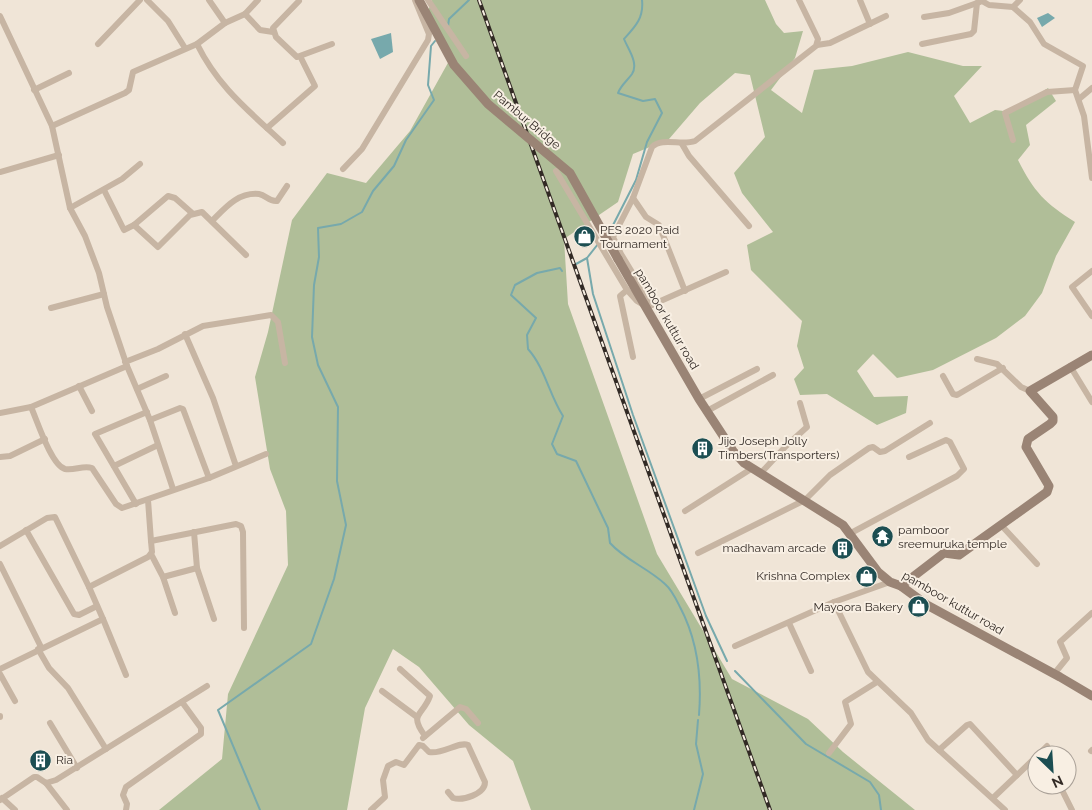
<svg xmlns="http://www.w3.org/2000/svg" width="1092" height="810" font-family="Raleway,sans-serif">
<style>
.green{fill:#b0be98}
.water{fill:#77a9ac}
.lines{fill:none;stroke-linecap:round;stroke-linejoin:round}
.stream{stroke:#77a9ac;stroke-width:2}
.street{stroke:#c7b5a3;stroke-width:6}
.secondary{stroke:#9a8475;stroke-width:9}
.rail-casing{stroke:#322a25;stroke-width:4}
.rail{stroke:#f8efe3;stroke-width:2;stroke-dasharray:5.5;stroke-linecap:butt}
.secondary-bridge{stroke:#9a8475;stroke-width:9}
.labels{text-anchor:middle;stroke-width:4;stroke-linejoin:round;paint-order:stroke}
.street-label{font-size:12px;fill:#322a25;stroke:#f8efe3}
.poi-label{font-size:12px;fill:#322a25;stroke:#f8efe3;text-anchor:start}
</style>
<rect width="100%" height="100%" fill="#f0e5d7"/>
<path class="green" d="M432,0h333l11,24 8,9 19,-2 -8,27 -24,32 31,23 12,-43 38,-4 56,-14 55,14h19l-28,30 16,27 25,-13 17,2 36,-24 8,13 -30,24 4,20 -12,15c16,32 27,43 57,62l-19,34 -14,37 -17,23 -29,22 -63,32 -36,8 -24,-24 -16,17 17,26 34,-1 -2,17 -29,12 -50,-31 -27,1 -6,-16 10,-11 -7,-22 5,-25 -51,-51 -4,-25 26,-13 -31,-39 -8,-20 31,-36 -15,-62 -15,-2 -35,30 -31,36 -36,15 -15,48 -54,37 4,65 89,250 75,125 76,40 35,33 72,58h-384l-18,-49 -44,-36 -50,-58 -26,-18 -28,59 -18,102h-188l63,-51 6,-65 60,-129 -2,-54 -16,-42 -15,-92 13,-45 24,-112 35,-47 39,10 44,-52 39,-70 -24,-41z"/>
<g class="water">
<path d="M1048,13l7,5 -13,9 -5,-9z"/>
<path d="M391,33l2,19 -13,7 -9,-20z"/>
</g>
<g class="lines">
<g class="stream">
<path d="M448,26l1,-7 20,-19"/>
<path d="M609,233l27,-53 11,-38 15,-29 -7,-14 -12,2 -25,-8c3,-8 9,-12 14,-19 7,-11 -4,-25 -8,-35 11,-12 20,-21 18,-39"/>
<path d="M587,258l6,36 40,121 73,201 21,45"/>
<path d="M576,264l11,-6 11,-14"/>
<path d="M562,271l-2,-3 -23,5 -22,12 -4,10 25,23 -9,17 1,14c17,19 21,45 35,67l-11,28 5,10 19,7 32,67 2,15c15,17 38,25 55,41 7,6 11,15 15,23 18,34 22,70 19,108"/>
<path d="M735,671l71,73 64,38 9,13 2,15"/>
<path d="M260,810l-42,-100 93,-66 23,-65 12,-54 -9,-44 1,-74 -20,-42 -6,-28 2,-52 5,-28 -1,-29 23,-4 21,-12 11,-21 21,-25 12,-26 28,-40 -6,-15 3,-39 4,-5"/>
<path d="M694,810l9,-36 -7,-30 2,-24"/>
</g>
<g class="street">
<path d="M147,0l21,21 17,27"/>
<path d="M209,0l16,23 20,-9 13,-14"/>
<path d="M428,0l38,56"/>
<path d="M860,0l10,24"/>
<path d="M980,0l9,5 24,2 17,15 14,22 39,22 -8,24 9,26 8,62"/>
<path d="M299,1l-26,27 3,9 21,20 35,-13"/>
<path d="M1013,7l7,-7"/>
<path d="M245,14l15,16 13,2"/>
<path d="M0,16l52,110 18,82 15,28 14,37 8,34 20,59 23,54 23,69"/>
<path d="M924,17l25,-4 31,-11"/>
<path d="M98,44l42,-44"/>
<path d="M197,44c21,43 52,67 86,99"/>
<path d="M922,44l49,-10 3,-3 3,-28"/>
<path d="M817,45l13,-2 56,-27"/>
<path d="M34,90l35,-17"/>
<path d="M1079,99l13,-11"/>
<path d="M52,126l73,-33 4,-3 4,-18 64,-28 28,-21"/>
<path d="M267,128l48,-42 -14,-28"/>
<path d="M1013,140l-8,-27 42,-21 28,-2"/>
<path d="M682,144l7,12 60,70"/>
<path d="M343,169l19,-20 66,-109 1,-6 -14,-34"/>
<path d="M556,171l71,119 10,11 10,6 79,-35"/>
<path d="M0,172l59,-17"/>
<path d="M104,190l20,40 10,-5 34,-29 7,2 17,15"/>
<path d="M633,198l13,19 13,8 26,66"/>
<path d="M70,208l52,-29 18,-15"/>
<path d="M212,221c13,-13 26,-29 47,-27 7,1 10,8 18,7l10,-15"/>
<path d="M134,225l24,22 32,-32 12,-3 44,43"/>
<path d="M1092,271l-20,16 20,29"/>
<path d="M627,290l-7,6 13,61"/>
<path d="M652,305l-31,-51 -8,-17 20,-39 19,-51c10,-10 30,-1 43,-6l121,-95 2,-7 -19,-39"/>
<path d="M51,308l53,-14"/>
<path d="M185,334l28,64 23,68"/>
<path d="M977,359l20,5 24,23 9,4"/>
<path d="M125,362l33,-13 45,-23 68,-11 7,7 7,41"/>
<path d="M1070,366l22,36"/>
<path d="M943,376l10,18 4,1 46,-27"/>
<path d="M79,386l13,25"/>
<path d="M137,389l29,-13"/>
<path d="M699,399l58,-30"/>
<path d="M31,407c6,13 20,58 34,62 9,2 18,-4 27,-1l24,36 6,4 87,-30 57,-24"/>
<path d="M707,411l66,-36"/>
<path d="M0,413l31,-6 96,-41"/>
<path d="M150,420l30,-12 3,1 26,69"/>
<path d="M0,457l10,-1 35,-17"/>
<path d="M114,466l44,-21"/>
<path d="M760,474l26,-28 21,-19 -7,-24"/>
<path d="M148,500l3,41"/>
<path d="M136,504l-41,-70 52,-22"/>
<path d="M685,511l66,-42"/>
<path d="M1001,525l36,39"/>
<path d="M26,530l48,84 5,1 18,-9"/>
<path d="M194,532l3,36 17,51"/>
<path d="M851,533l106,-57 7,-7 -14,-27 -4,-2 -37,17"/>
<path d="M0,546l47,-28 8,-1 34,70"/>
<path d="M698,553l107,-53 25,-25 39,-27 4,-1 7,5 5,-1 45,-28"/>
<path d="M151,554l12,23 12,36"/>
<path d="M0,564l41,83"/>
<path d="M163,577l34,-9"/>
<path d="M834,602l34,70 43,41 17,27 77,70"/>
<path d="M103,619l23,56"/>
<path d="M789,623l22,48"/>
<path d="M735,646l99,-44 56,-20"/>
<path d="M38,649l11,19 19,20 38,61"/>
<path d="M0,669l103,-50 -14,-32 59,-30 4,-5 -1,-11 85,-17 5,2 2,6 1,96"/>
<path d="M400,669l30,27c-7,20 -22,17 -5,40"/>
<path d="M0,674l15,27"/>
<path d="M1054,674l13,-16 -7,-16 32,-29"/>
<path d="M382,691l35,26"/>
<path d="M0,716v1"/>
<path d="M50,723l27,45"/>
<path d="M423,738l37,-31 6,2 12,14"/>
<path d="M939,750l28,-25 3,-1 47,51"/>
<path d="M1091,751l1,-1"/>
<path d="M829,753l22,-29 -6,-22 32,-20"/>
<path d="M1038,755l9,-9"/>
<path d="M46,783l21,27"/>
<path d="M1060,786l12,24"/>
<path d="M2,798l13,12"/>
<path d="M993,798l44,-42"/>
<path d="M0,800l34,-23h3l9,6 10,-3 151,-94"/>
<path d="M126,810l1,-6 -4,-9 3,-8 75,-53v-6l-19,-26"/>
<path d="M371,810l14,-13 -2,-17 5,-14 8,-4 8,3 15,-20 4,1 6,6c13,3 30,-11 39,-7l17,37c0,12 -22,19 -32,16l-5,-6"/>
</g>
<g class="secondary">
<path d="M618,259l81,140 34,52 11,12 99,62 35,47 12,10 11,4 26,19 133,72 32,19"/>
<path d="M901,586l43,-33 15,2 88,-63 2,-6 -23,-39 2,-8 22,-15 3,-3v-4l-23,-26 62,-36"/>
</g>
<defs>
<path id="rail" d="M479,0l291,810"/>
</defs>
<use href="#rail" class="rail-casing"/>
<use href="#rail" class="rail"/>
<path class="secondary-bridge" d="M419,0l35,65 34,39 82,69 48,86"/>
</g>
<defs>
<symbol id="shop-disc" viewBox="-11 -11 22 22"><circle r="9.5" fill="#1c4e52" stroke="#f8efe3"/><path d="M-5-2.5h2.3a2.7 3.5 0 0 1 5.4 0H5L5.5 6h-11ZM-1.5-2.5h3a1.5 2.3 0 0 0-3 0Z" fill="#fff"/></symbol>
<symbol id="building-disc" viewBox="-11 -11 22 22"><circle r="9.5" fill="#1c4e52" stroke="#f8efe3"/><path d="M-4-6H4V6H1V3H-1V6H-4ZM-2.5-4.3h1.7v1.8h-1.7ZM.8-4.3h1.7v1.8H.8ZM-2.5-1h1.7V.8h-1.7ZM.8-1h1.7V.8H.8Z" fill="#fff"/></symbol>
<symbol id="temple-disc" viewBox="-11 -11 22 22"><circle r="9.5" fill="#1c4e52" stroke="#f8efe3"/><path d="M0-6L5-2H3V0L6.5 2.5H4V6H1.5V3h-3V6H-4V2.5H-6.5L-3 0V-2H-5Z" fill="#fff"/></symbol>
</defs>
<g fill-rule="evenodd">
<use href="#shop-disc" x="572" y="224" width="25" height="25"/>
<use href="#building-disc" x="690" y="436" width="25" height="25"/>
<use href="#temple-disc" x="870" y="524" width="25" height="25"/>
<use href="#building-disc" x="830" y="536" width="25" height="25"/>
<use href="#shop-disc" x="854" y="564" width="25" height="25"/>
<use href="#shop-disc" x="906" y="594" width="25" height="25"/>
<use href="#building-disc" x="28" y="748" width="25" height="25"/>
</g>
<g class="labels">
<g class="street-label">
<text transform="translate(527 120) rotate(40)" y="4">Pambur Bridge</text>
<text transform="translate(667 319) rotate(60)" y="4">pamboor kuttur road</text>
<text transform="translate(953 603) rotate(30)" y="4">pamboor kuttur road</text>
</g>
<g class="poi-label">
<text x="600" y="234">PES 2020 Paid<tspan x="600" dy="14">Tournament</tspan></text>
<text x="718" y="445">Jijo Joseph Jolly<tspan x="718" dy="14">Timbers(Transporters)</tspan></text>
<text x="898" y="534">pamboor<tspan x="898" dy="14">sreemuruka temple</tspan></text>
<text x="826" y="552" text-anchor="end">madhavam arcade</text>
<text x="850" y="580" text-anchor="end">Krishna Complex</text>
<text x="903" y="611" text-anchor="end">Mayoora Bakery</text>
<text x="56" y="764">Ria</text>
</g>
</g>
<g transform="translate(1052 770) rotate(155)"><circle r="24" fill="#f8efe3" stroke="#a9a097"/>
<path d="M0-4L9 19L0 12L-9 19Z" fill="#1c4e52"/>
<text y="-8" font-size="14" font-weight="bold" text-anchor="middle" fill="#322a25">N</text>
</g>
</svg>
